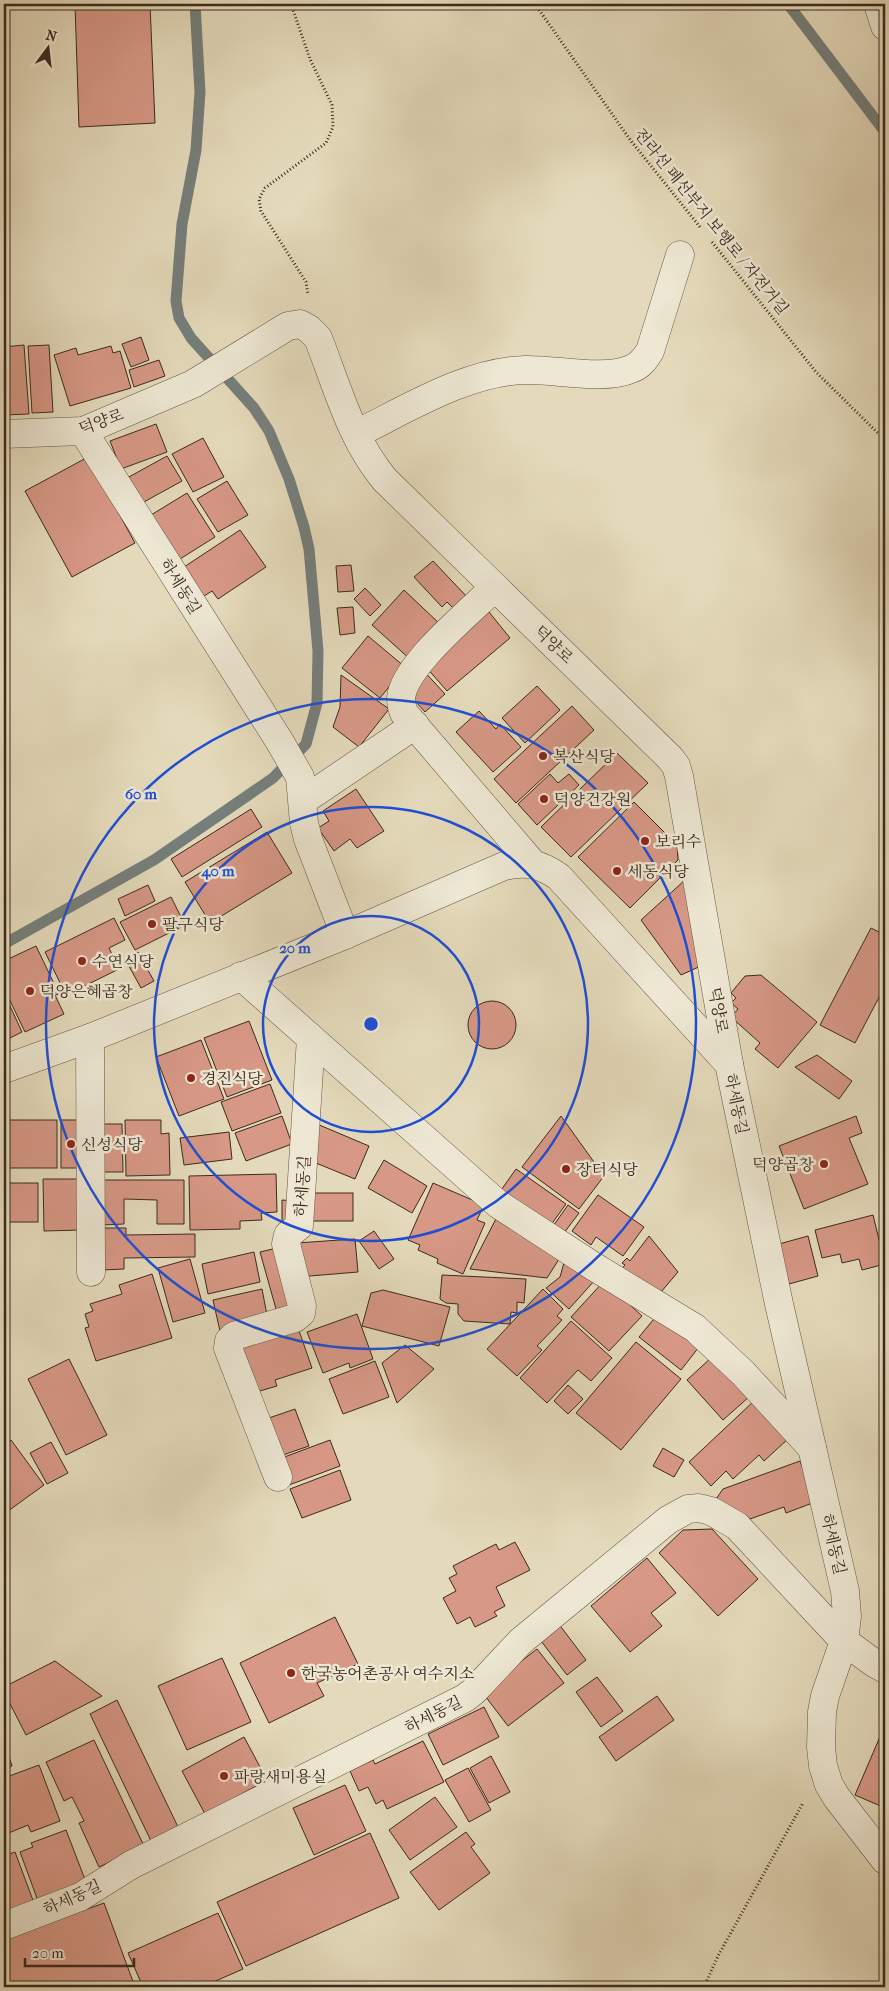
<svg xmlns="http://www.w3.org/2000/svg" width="889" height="1991" font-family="'IM FELL French Canon','Noto Serif KR',serif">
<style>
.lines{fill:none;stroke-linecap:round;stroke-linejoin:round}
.stream{stroke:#757f7c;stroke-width:11}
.building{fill:#d79886;stroke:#3b2a1d}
.minor-casing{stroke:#655644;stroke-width:29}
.path{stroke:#3b2a1d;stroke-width:3;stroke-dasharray:1 2.5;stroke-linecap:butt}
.minor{stroke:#ede7d3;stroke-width:28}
.ring{fill:none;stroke:#1d4ed8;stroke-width:2.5}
.poi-dot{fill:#8f2418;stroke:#ede7d3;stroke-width:2}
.labels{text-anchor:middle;stroke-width:5;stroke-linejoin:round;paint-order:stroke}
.street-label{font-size:16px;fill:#3b2a1d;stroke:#ede7d3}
.poi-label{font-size:16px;fill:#3b2a1d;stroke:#ede7d3;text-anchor:start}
.centre{fill:#1d4ed8;stroke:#ede7d3;stroke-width:2.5}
.ring-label{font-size:15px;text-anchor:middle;font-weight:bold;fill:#1d4ed8;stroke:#ede7d3;stroke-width:5;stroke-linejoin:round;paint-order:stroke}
</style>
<rect width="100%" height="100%" fill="#e4dabb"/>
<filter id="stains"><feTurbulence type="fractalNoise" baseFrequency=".004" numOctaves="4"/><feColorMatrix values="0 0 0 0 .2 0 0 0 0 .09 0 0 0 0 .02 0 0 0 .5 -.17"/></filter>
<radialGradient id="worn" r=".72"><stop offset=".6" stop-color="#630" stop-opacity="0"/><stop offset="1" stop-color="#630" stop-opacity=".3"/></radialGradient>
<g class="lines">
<g class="stream">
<path d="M788,4l97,128"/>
<path d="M4,944l150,-84 119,-82 33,-34 11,-41 1,-52 -9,-102 -5,-22 -15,-48 -20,-48 -15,-23 -63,-70 -12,-20 -3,-17 6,-77 14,-74 4,-58 -5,-88"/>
</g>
</g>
<g class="building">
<path d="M75,4h75l5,119 -76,4z"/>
<path d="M141,337l8,23 -18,7 -9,-23z"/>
<path d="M24,345l5,69 -25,1v-68z"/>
<path d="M49,345l4,67 -21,1 -4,-67z"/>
<path d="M111,346l2,7 7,-2 11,37 -61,18 -16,-51 22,-7 2,7z"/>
<path d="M159,360l6,16 -31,11 -5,-17z"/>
<path d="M156,424l11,28 -46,17 -11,-28z"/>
<path d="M203,438l21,39 -31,15 -21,-38z"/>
<path d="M167,456l15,25 -40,22 -15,-25z"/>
<path d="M88,457l47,86 -63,34 -47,-86z"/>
<path d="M227,481l21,34 -30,17 -21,-33z"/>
<path d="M187,493l28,44 -35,22 -29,-44z"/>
<path d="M240,530l26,37 -48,32 -6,-8 -8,5 -20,-29z"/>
<path d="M433,561l36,38 -13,12 -9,-9 -5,5 -28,-30z"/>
<path d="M351,565l3,26 -16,1 -2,-26z"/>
<path d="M365,588l16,17 -11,11 -16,-17z"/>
<path d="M404,590l38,36 -31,34 -39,-35z"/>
<path d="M353,607l2,26 -15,2 -3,-27z"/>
<path d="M489,612l21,26 -63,53 -22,-25z"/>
<path d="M368,636l37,31 -25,31 -38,-30z"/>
<path d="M422,669l23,25 -20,18 -17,-19z"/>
<path d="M341,675l48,34 -30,38 -26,-20 7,-20z"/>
<path d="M537,686l23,24 -35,33 -23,-25z"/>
<path d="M572,706l22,24 -78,73 -22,-24z"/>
<path d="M479,711l17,18 4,-5 21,23 -28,25 -37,-40z"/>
<path d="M617,753l31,30 -77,74 -30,-30z"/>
<path d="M550,774l8,9 11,-9 10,11 -42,40 -19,-21z"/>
<path d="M356,789l28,42 -27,17 -7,-9 -16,12 -16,-23 11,-7 -6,-10z"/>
<path d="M634,802l43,43 1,15 -48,48 -52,-51z"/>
<path d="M251,809l11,18 -80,50 -11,-18z"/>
<path d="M267,832l25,41 -82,50 -25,-41z"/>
<path d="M685,880l18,85 -22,10 -40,-55z"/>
<path d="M148,885l7,16 -30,15 -7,-17z"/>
<path d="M171,897l14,28 -50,25 -15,-28z"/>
<path d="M114,918l11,22 -16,8 10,21 -53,26 -21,-43z"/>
<path d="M871,928l14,7v51l-30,57 -35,-18z"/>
<path d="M36,946l23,48 -4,1 9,19 -39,18 -21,-44v-27z"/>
<path d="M138,952l16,29 -13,7 -16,-29z"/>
<path d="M761,975l56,47 -39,46 -23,-19 5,-6 -29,-26 7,-8 -7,-6 5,-5 -5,-5 14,-17z"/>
<path d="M4,993l18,39 -18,9z"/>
<circle cx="492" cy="1025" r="24"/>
<path d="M249,1021l23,59 -45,17 -23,-59z"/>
<path d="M201,1040l23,59 -45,17 -23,-59z"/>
<path d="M817,1055l35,26 -13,18 -44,-32z"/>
<path d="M270,1084l11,29 -49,18 -11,-29z"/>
<path d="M282,1116l10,28 -46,17 -11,-28z"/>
<path d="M561,1116l43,60 -25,33 -57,-42z"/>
<path d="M856,1116l6,17 -13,5 19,46 -64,25 -25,-63z"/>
<rect x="4" y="1120" width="53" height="48"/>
<rect x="61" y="1120" width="21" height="48"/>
<path d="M125,1120h36v14l8,-1 1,42 -44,1z"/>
<path d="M101,1124h21l1,48h-21z"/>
<path d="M317,1124l52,22 -14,33 -44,-18 7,-18 -9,-3z"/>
<path d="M229,1132l3,27 -48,6 -4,-27z"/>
<path d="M384,1160l43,26 -15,27 -44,-25z"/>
<path d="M516,1169l50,35 -18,25 -49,-36z"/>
<path d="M276,1174l1,38 -16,1 1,7 -22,1v8l-50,1 -1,-54z"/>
<path d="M43,1179h38l1,51 -38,1z"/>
<path d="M102,1180h82v44h-27v-24l-33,-1v25l-23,1z"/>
<rect x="4" y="1183" width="34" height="39"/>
<path d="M433,1183l51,22 -7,15 8,3 -22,51 -26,-11 1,-4 -20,-9 2,-5 -12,-5z"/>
<rect x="308" y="1193" width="45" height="28"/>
<path d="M598,1195l46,32 -21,29 -27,-19 -5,8 -19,-14z"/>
<path d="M282,1200l12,1 -1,23h-11z"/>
<path d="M568,1205l11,8 -18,24 -10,-8z"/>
<path d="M498,1215l63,41 -14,22 -77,-9z"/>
<path d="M873,1215l12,49 -23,6 -3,-11 -17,4 -2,-9 -18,4 -7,-28z"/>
<path d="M101,1228h25v7l69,-1v23l-71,1v11l-22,1z"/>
<path d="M374,1231l20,28 -15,10 -20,-28z"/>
<path d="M649,1236l29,36 -17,20 -44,-18 8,-9 -3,-2 5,-5 3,3z"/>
<path d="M808,1236l10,40 -29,8 -10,-40z"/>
<path d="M355,1239l3,33 -60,5 -2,-34z"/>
<path d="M281,1247l16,57 -21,5 -16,-57z"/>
<path d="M254,1252l6,30 -52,12 -6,-30z"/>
<path d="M190,1259l15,54 -32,9 -15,-54z"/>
<path d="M565,1259l30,21 -26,29 -23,-21 14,-11z"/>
<path d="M152,1274l20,64 -76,23 -11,-33 4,-1 -4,-13 8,-3 -3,-7 32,-10 -3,-9z"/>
<path d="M442,1275l84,4 -2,24 -7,-1v11l-6,-1 -1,12 -46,-3 -6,-7v-10l-12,-1 -6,-4z"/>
<path d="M604,1281l38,35 -33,35 -38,-34z"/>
<path d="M262,1289l6,31 -48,11 -7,-31z"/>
<path d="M543,1289l20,20 -6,7 5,4 -25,26 5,4 -25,26 -30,-27z"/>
<path d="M383,1290l67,17 -11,39 -77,-20 9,-33z"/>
<path d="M357,1314l16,45 -23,9 -1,-5 -26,10 -16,-41z"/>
<path d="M658,1314l41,33 -18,23 -42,-33z"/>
<path d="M571,1321l41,37 -21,23 -13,-11 -31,33 -27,-25z"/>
<path d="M297,1325l15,43 -37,12 2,6 -24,7 -16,-47z"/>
<path d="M636,1342l45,37 -60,71 -45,-37z"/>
<path d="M405,1345l29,24 -37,34 -15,-40z"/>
<path d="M713,1356l37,40 -27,24 -36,-40z"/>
<path d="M69,1359l38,76 -41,20 -38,-76z"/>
<path d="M375,1361l14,36 -46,17 -14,-35z"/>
<path d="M568,1385l15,14 -15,15 -14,-13z"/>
<path d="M754,1401l35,37 -25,23 -5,-6 -26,24 -7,-8 -15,15 -22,-24z"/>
<path d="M295,1409l14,37 -29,10 -14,-37z"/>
<path d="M11,1440l33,45 -40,29v-69z"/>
<path d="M330,1440l10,26 -51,19 -10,-26z"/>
<path d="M51,1442l17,31 -21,11 -17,-31z"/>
<path d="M663,1448l21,12 -10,17 -21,-11z"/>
<path d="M800,1461l15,41 -29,11 -2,-6 -37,13 -31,-21 7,-10z"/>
<path d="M340,1470l11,30 -49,18 -12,-29z"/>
<path d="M712,1529l46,50 -40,37 -59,-63 24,-23z"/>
<path d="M515,1542l15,28 -34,17 9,19 -11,6 3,4 -22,11 -5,-10 -13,7 -14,-26 13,-7 -7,-13 8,-4 -4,-8 43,-22 3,6z"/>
<path d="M647,1558l29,35 -25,20 11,13 -32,26 -39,-46z"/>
<path d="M335,1617l23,47 -41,19 7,13 -55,27 -29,-60z"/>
<path d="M558,1623l28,37 -19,15 -29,-38z"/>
<path d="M537,1649l27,34 -56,43 -26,-34z"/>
<path d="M222,1658l29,64 -64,28 -29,-64z"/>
<path d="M55,1661l47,35 -76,39 -22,-43v-5z"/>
<path d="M597,1677l26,34 -22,16 -25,-35z"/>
<path d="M657,1696l17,24 -58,41 -17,-24z"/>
<path d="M117,1700l62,129 -28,12 -61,-127z"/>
<path d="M484,1707l15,30 -56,28 -15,-31z"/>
<path d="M885,1725v83l-30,-13z"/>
<path d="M244,1737l23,43 -62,34 -23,-43z"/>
<path d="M94,1740l50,106 -45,21 -20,-44 5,-2 -12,-24 -8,4 -18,-39z"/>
<path d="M4,1741l8,25 -8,3z"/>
<path d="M423,1741l21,41 -57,27 -4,-9 -7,4 -8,-17 -9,4 -9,-20 23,-11 2,4z"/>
<path d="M491,1756l19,36 -21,11 -19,-35z"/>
<path d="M39,1765l21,56 -29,11 -3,-7 -24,10v-57z"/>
<path d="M468,1768l23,42 -22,12 -24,-42z"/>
<path d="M345,1785l21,46 -52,24 -21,-47z"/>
<path d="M435,1797l22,30 -47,33 -21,-30z"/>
<path d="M66,1830l20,52 -48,19 -18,-49 13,-5 -2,-4z"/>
<path d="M466,1832l9,12 -4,3 19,26 -51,37 -29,-38z"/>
<path d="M370,1833l29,65 -153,68 -29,-64z"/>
<path d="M15,1852l19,51 -30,11v-58z"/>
<path d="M104,1903l31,84h-131v-48z"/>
<path d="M218,1913l25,56 -41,18h-59l-15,-34z"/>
</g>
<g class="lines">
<defs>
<g id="minor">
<path d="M878,4l7,22"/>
<path d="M83,431l197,311 20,35 4,46 4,16 37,96"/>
<path d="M4,434l79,-3 110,-47 95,-58 12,-2 9,5 9,9c19,48 33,102 67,142l285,278 6,8 3,10 50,288"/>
<path d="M356,434c51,-25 112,-63 169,-64 30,-1 79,11 106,-1 9,-3 14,-10 19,-18l30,-96"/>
<path d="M495,587c-24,24 -91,78 -94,111 0,5 1,10 3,15l129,151"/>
<path d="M304,800l111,-75"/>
<path d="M241,976l257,228 95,62 102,62 48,45 69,75"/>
<path d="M90,1038l1,234"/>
<path d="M4,1069l86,-31 255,-103 159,-69c22,-5 37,-2 55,11l170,187 50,240 66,287 2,25 -3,25 -19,55 -3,16 -1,35 2,19 6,19 8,13 48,62"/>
<path d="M278,1477l-50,-129 1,-7 5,-5 61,-18 6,-5 1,-7 -16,-62 2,-9 11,-9 12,-188"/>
<path d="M4,1926l76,-29 51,-32 334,-167 9,-7 47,-50 147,-121 20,-11 11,-1 12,3 26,15 107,115 30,22 11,6"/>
</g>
</defs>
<use href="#minor" class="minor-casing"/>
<g class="path">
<path d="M291,4l19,55 22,46 1,22 -7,16 -61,45 -6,11 2,12 45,71 2,12"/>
<path d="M535,4l96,137 69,86"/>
<path d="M590,4l13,3 10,-3"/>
<path d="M712,242l104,130 69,68"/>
<path d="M704,1987l14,-31 85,-153"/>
</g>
<use href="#minor" class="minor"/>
</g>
<g class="ring">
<circle cx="371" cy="1024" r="108"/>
<circle cx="371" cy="1024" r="217"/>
<circle cx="371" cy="1024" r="325"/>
</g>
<g class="poi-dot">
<circle cx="543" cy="756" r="5"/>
<circle cx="544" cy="799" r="5"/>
<circle cx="645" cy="841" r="5"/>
<circle cx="617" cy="871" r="5"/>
<circle cx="152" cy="924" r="5"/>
<circle cx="82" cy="961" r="5"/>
<circle cx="30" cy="991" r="5"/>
<circle cx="191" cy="1078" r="5"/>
<circle cx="71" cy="1144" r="5"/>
<circle cx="824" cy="1164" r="5"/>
<circle cx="566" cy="1169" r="5"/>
<circle cx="291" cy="1673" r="5"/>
<circle cx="224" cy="1776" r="5"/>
</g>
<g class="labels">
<g class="street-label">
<text transform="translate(712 221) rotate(51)" y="6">전라선 폐선부지 보행로 / 자전거길</text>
<text transform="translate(101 421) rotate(-20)" y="6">덕양로</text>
<text transform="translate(181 586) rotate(58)" y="6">하세동길</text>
<text transform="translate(554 644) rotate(44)" y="6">덕양로</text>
<text transform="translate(719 1010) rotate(80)" y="6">덕양로</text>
<text transform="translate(737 1104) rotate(78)" y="6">하세동길</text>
<text transform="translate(302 1186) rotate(-86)" y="6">하세동길</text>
<text transform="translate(834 1544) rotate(77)" y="6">하세동길</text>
<text transform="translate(433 1714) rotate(-27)" y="6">하세동길</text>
<text transform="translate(72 1897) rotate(-25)" y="6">하세동길</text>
</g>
<g class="poi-label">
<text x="553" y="762">복산식당</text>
<text x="554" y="805">덕양건강원</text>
<text x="655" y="847">보리수</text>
<text x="627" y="877">세동식당</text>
<text x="162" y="930">팔구식당</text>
<text x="92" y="967">수연식당</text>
<text x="40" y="997">덕양은혜곱창</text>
<text x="201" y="1084">경진식당</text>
<text x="81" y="1150">신성식당</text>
<text x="814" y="1170" text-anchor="end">덕양곱창</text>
<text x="576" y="1175">장터식당</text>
<text x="301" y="1679">한국농어촌공사 여수지소</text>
<text x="234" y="1782">파랑새미용실</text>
</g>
</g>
<circle cx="371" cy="1024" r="8" class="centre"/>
<g class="ring-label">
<text x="141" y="799">60 m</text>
<text x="218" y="876">40 m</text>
<text x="295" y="953">20 m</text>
</g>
<rect width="889" height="1991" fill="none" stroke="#e4dabb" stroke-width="20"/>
<rect x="5" y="5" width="879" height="1981" fill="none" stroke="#3b2a1d" stroke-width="2.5"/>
<rect x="10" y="10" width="869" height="1971" fill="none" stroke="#3b2a1d"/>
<g transform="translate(48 48) rotate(15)" stroke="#ede7d3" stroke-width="4" paint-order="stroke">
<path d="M0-4L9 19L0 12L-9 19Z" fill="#3b2a1d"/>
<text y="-8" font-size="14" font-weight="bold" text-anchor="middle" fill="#3b2a1d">N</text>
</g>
<path d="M25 1958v8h109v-8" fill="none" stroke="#3b2a1d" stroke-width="2.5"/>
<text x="32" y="1958" font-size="15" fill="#3b2a1d" stroke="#ede7d3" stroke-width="4" paint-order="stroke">20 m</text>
<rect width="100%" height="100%" filter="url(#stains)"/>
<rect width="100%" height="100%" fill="url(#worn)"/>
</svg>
